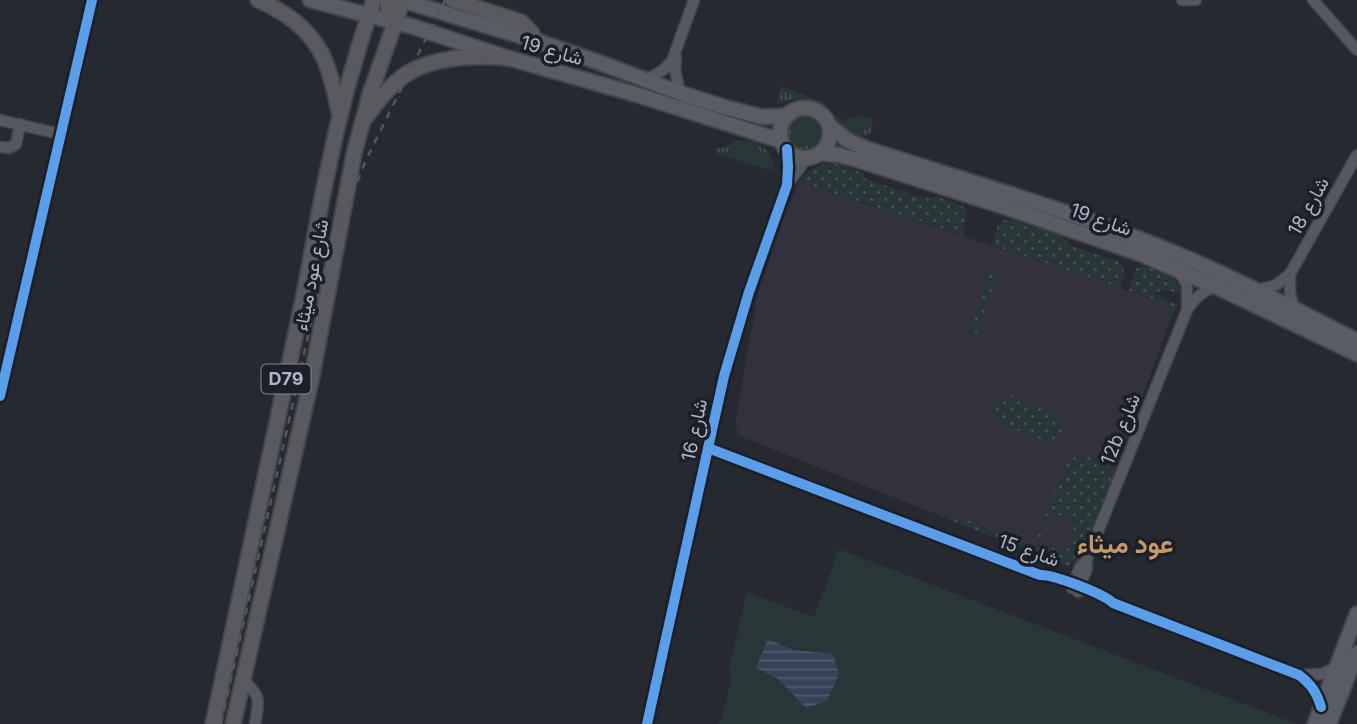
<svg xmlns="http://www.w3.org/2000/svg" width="1357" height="724" font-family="Inter,Vazirmatn,sans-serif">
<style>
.medical{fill:#33313c}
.grass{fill:url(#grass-tufts)}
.park{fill:#283638}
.garden{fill:url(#garden-dots)}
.water{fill:url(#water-rules)}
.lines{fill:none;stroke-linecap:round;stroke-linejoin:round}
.street-casing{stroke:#424449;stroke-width:13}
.secondary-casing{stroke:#424449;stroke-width:18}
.primary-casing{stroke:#43464d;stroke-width:18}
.street{stroke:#55585f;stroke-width:10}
.secondary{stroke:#5a5c63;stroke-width:14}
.primary{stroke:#585a60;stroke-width:14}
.rail{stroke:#54575c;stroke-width:2.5;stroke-dasharray:7 7;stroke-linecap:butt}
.cycleway-casing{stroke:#1a1f29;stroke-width:15}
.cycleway{stroke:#5a9eea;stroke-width:10}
.labels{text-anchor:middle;stroke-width:7;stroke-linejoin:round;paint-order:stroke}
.shield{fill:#1a1f29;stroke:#828894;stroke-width:2}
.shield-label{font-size:18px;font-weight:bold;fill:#afb5c2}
.street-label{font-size:19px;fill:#afb5c2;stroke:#1a1f29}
.district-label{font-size:26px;font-weight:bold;fill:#c69965;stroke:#1a1f29}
</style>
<defs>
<pattern id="grass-tufts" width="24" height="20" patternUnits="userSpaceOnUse" patternTransform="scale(1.75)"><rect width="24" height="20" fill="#283638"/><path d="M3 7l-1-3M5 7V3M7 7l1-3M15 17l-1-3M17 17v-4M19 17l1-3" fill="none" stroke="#455153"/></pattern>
<pattern id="garden-dots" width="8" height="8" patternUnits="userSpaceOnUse" patternTransform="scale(1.75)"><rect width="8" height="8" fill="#283638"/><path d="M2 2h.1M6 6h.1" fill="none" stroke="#455153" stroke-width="1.8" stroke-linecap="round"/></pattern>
<pattern id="water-rules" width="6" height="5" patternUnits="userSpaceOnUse" patternTransform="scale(1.75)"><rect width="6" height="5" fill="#374258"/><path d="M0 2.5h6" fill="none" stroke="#515b6e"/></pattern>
</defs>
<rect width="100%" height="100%" fill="#262930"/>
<path class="medical" d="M799,182l364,120 8,16 -53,145 -40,98 -11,5 -328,-130 -4,-12 23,-131 25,-73z"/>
<g class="grass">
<path d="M781,86l42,16 13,15 8,3 17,-5 11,4 1,8 -4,8 -12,4 -13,-7 -27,-28 -13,-4h-11l-17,4z"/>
<circle cx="805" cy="133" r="18"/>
<path d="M738,140c20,-2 37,11 35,31l-57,-17 -1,-5 10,-2z"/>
</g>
<path class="park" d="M839,549l458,175h-581l5,-4 11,-44 -4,-4 19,-80 67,25z"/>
<g class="garden">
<path d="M836,164l27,9 1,5 54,19h21l22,8 4,4 2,6 -5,20 -163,-53c9,-14 21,-19 37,-18z"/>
<path d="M1005,220h7l45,12 14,14 46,15c11,8 7,16 3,27l-128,-43 6,-20z"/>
<path d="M1141,265c17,6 37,9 40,29l-15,-4 -13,3 25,12 -7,13 -8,-16 -35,-12 8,-21z"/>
<path d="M994,270l3,5 -19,56 -3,4 -2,-1 -3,-4 19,-57 1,-2z"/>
<path d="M1004,395l8,1 38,15 8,4 4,7c2,11 -4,18 -14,20l-50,-19c-10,-10 -7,-22 6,-28z"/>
<path d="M1080,455c13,3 28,7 33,21l-35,85 -11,5 -119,-47 1,-3 5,-1 76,30c7,1 12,-1 17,0 4,0 7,4 11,4 30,0 14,-48 -10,-30 -7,5 -7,13 -5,20h-7l30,-75 4,-6z"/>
</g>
<path class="water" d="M768,639l25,11 40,4 6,20 -12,27 -21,7 -28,-29 -22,-11z"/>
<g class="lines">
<defs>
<g id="street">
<path d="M1182,0h14"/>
<path d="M1313,0l44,50"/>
<path d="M676,57l-1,13 5,23"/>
<path d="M646,80l17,-10 9,-9 22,-61"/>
<path d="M0,120l60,14"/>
<path d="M0,147l9,1 7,-4 4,-20"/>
<path d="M787,185l20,-27"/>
<path d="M1179,272l8,13v22"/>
<path d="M1258,290l18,-5 14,-11"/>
<path d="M1294,309l-4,-17v-18l67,-119"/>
<path d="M0,396l92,-396"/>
<path d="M708,448l332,127c13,-1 64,19 73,28l186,72c12,9 18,18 22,32"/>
<path d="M1072,588l8,-21 6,-6"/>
<path d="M1078,592l9,-24 -1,-7 101,-251c8,-12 15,-19 29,-23"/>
<path d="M1300,675l22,-1 15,-7"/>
<path d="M243,679c4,5 9,9 12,14 6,9 1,22 0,31"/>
<path d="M647,724l77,-348 25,-84 38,-107 1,-18 -1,-18"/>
</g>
<g id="secondary">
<path d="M310,0l104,27 94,31 130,37 144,46"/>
<path d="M401,0l133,40 64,22 82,31 44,14 38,10 22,-1 7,-3"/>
<circle cx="805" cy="133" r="25"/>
<path d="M829,126l20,15 18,8c106,34 215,65 317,108 59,25 116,55 173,84"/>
<path d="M820,153l19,2 19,5 147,47 136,47 76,33 140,67"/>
<path d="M1315,724l42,-110"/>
<path d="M1329,724l28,-71"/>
</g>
<g id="primary">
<path d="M258,0c33,14 61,37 71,72 5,14 7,29 11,43"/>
<path d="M388,0v13l6,9"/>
<path d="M453,0l68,22 11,11 2,7"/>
<path d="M367,116c11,-16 24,-32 41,-43 29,-17 68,-18 100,-15"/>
<path d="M213,724c29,-140 60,-280 89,-420 9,-42 15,-84 24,-125 12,-61 28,-121 48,-179"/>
<path d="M233,724l78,-343 43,-227 16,-60 33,-94"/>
</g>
</defs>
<use href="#street" class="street-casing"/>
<use href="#secondary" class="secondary-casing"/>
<use href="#primary" class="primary-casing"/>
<use href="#street" class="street"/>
<use href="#secondary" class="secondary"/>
<use href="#primary" class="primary"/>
<path class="rail" d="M221,724l93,-415 22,-74 30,-75 79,-160"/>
<defs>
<g id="cycleway">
<path d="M0,396l92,-396"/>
<path d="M708,448l332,127c13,-1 64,19 73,28l186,72c12,9 18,18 22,32"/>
<path d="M647,724l77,-348 25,-84 38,-107 1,-18 -1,-18"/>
</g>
</defs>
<use href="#cycleway" class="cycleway-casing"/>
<use href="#cycleway" class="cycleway"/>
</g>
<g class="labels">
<rect class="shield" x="261.5" y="364.5" width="49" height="29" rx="5"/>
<g class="shield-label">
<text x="286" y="385">D79</text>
</g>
<g class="street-label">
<text transform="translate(552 50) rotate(16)" y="7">شارع 19</text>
<text transform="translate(1308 206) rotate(-61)" y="7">شارع 18</text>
<text transform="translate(1101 219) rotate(19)" y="7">شارع 19</text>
<text transform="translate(311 275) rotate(-79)" y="7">شارع عود ميثاء</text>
<text transform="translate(1120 429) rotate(-68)" y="7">12b شارع</text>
<text transform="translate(694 430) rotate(-78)" y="7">شارع 16</text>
<text transform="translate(1029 550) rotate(19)" y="7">شارع 15</text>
</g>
<g class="district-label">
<text x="1125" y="553">عود ميثاء</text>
</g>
</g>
</svg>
